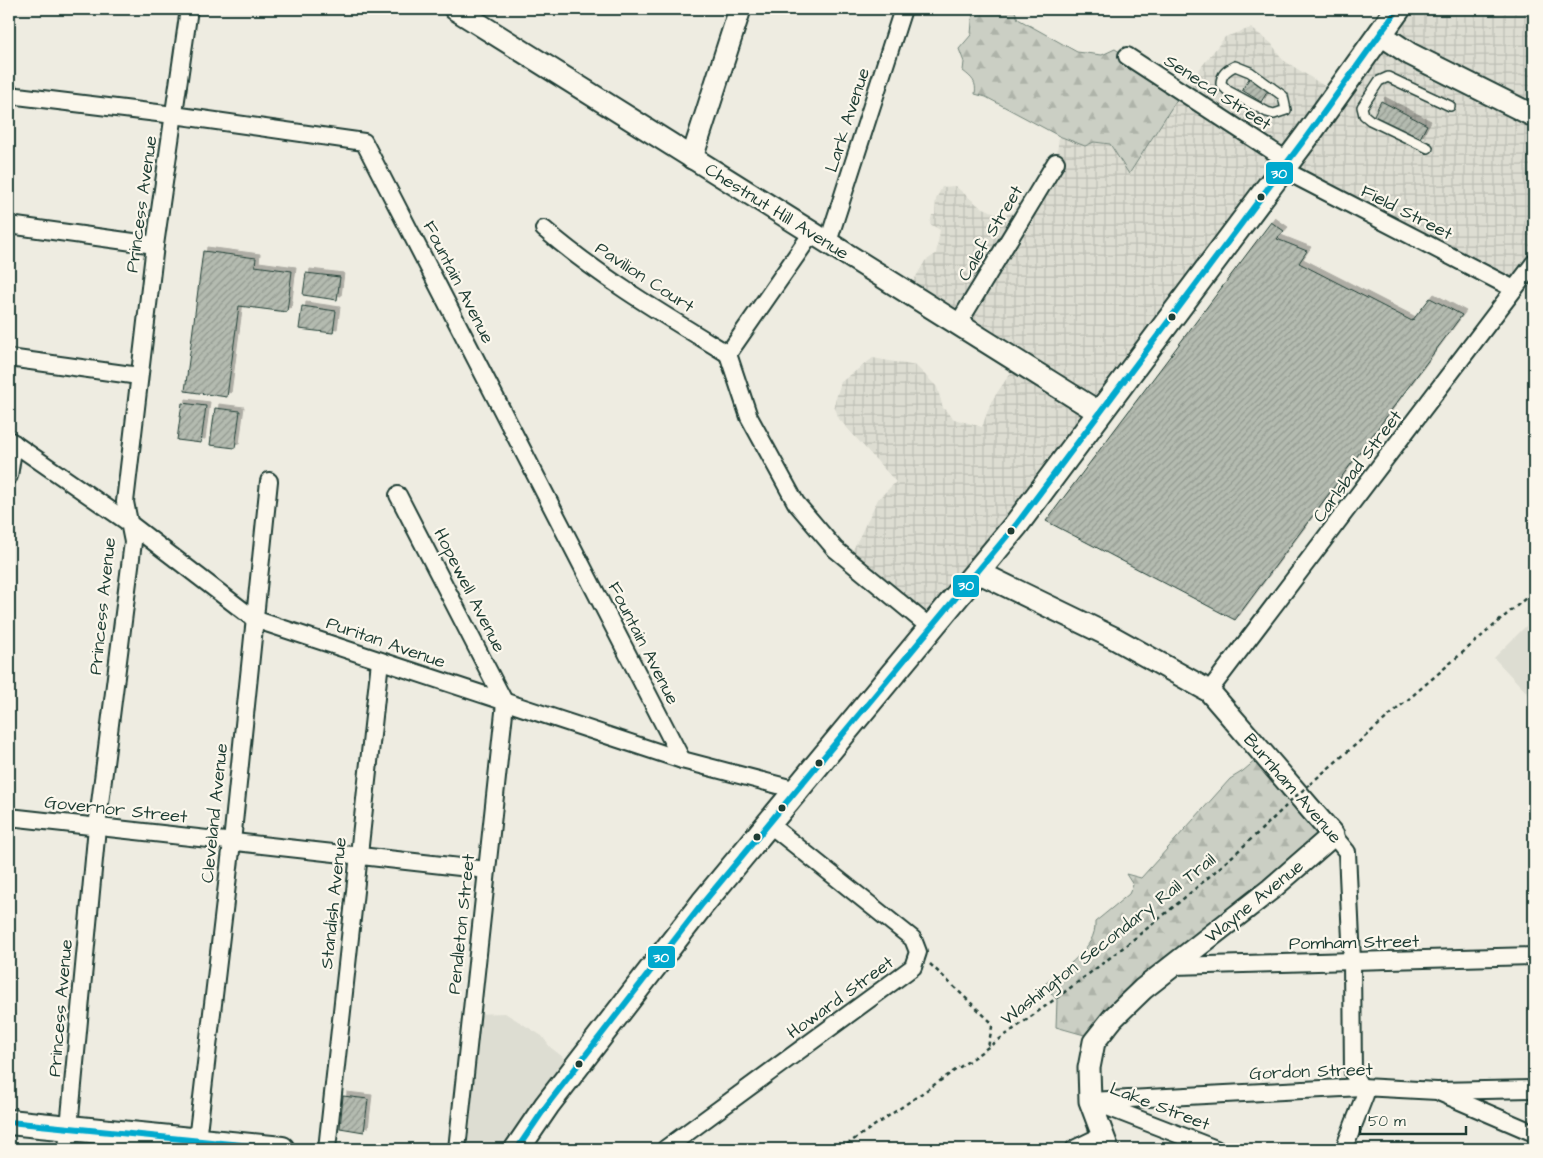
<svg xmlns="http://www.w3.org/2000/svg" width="1543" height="1158" font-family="'Architects Daughter',sans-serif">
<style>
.built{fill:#ddddd2}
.industrial{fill:url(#industrial-grid)}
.forest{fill:url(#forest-firs);stroke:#75867c}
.building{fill:url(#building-hatch);stroke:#1f3d34;filter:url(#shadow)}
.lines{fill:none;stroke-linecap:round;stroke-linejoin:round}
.service-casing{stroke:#1f3d34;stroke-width:12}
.minor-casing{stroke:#1f3d34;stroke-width:20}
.tertiary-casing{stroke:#1f3d34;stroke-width:25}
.secondary-casing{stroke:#1f3d34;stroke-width:28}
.path{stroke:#1f3d34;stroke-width:2.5;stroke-dasharray:4 4;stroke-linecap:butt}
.service{stroke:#fbf7ec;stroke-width:9}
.minor{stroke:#fbf7ec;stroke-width:16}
.tertiary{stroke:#fbf7ec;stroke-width:21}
.secondary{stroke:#fbf7ec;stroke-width:24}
.path-bridge{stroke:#1f3d34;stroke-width:2.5;stroke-dasharray:4 4;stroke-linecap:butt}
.bus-1-casing{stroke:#fbf7ec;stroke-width:10}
.bus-1{stroke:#00a9ce;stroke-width:6}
.bus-dot{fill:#1f3d34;stroke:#fbf7ec;stroke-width:2}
.labels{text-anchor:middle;stroke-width:4.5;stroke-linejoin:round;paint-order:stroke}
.street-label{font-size:18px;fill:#1f3d34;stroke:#fbf7ec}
.line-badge{stroke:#fbf7ec;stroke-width:2}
.badge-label{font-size:14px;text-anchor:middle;font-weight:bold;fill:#fff}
</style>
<defs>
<pattern id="industrial-grid" width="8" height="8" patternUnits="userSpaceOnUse" patternTransform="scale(1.25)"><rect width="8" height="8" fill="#ddddd2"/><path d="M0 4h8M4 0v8" fill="none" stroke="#bdbfb5"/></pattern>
<pattern id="forest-firs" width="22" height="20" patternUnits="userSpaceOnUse" patternTransform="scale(1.25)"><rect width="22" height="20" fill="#cbcfc4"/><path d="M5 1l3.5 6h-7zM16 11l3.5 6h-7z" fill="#aeb3a9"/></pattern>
<pattern id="building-hatch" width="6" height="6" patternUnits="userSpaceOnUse" patternTransform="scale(1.25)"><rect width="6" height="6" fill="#b4bbb0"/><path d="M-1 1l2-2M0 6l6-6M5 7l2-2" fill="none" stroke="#929990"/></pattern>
<filter id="shadow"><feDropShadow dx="4" dy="-4" stdDeviation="0" flood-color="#0004"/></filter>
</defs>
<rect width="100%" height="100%" fill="#eeece1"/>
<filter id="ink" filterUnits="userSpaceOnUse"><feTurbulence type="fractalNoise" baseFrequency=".02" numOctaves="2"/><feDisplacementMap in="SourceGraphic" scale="10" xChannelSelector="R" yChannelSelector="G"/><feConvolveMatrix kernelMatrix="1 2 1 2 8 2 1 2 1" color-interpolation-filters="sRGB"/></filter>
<g filter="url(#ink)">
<g class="built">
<path d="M1534,618v82l-40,-42z"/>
<path d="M505,1013l37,23 8,11 23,18 -56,84h-59l16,-135z"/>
<path d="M9,1040l8,1 -8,58z"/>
</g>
<path class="industrial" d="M1395,9h139v73l-16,29 16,10v149l-24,23 -91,-43 -140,-73 -344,448 -86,-67 29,-59 18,-17 -57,-63 -5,-14 7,-23 32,-24 43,8 21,21 6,21 11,11 28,8 9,-25 26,-39 -108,-74 16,-28 11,-7 4,-24 -10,-6 2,-9h3l1,-16 6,-12 13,-1 24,20 23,10 31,-9 22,-34 4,-37 26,9 9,-3 16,2 19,29 50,-83 8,-5 38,-48 26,-9 20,15 12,17 51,32z"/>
<g class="forest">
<path d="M973,9h41l4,10 59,33 25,3 13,-6 66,44 -52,81 -19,-30 -16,-2 -9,4 -26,-10 -73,-39 -11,-3c2,-12 -3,-16 -12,-23l1,-9 -5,-13 12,-14z"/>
<path d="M1263,754l69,78 -237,206 -39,-11 1,-27 -13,-15c19,-17 53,-36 51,-63l34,-28 4,-9 -7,-11 15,4 89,-99 13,-8z"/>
</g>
<g class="building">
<path d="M1250,77l19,12 -8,13 -19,-12z"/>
<path d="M1381,101l46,24 -8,15 -46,-23z"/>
<path d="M1271,222l13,9 -7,8 30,12 -8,12 113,58 18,-23 32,17 -227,305 -189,-99z"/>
<path d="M203,251l53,7 -1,8 37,5 -5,41 -48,-6 -12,91 -42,-6z"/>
<path d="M306,273l34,4 -3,23 -34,-5z"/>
<path d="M302,306l34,5 -3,22 -34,-4z"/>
<path d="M182,403l24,3 -5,37 -24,-3z"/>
<path d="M215,408l25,3 -5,37 -25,-3z"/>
<path d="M343,1096l25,3 -4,33 -24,-4z"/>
</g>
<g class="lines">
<defs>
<g id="service">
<path d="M1235,66l15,6 33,24 3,14 -12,4 -7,-2 -39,-21 -7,-7c0,-10 6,-14 14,-18z"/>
<path d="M1428,148l-58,-28 -6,-5 -2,-8 17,-26 9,-4 62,29"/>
</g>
<g id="minor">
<path d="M1127,56l161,105"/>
<path d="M9,95l165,20 190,27 318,618"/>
<path d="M1282,169l232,120"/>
<path d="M9,225l146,20"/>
<path d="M544,229c57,49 120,86 184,125"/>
<path d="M828,242l75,-233"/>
<path d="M958,324l98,-162"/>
<path d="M728,354l21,63 47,86 39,46 97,80"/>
<path d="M728,354l84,-121"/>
<path d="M9,358l130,18"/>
<path d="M9,440l120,83 125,96 428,141 115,30"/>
<path d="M9,476l5,-33"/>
<path d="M398,495l107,208 -48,446"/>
<path d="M1209,691l325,-428"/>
<path d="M9,817l478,53"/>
<path d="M1333,835l14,17 5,109 1,112 12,22 -21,54"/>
<path d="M1174,966l360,-10"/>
<path d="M1441,1093l93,40"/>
<path d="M1090,1101l272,-14 75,4 97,-2"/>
<path d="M1097,1103l119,46"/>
<path d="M67,1149l30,-322 36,-285 -8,-40 30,-257 34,-236"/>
<path d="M196,1149l36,-307 37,-361"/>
<path d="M327,1149l53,-488"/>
<path d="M665,1149l248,-182 5,-15 -5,-13 -144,-115"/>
<path d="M1074,1149l29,-14"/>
</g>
<g id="tertiary">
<path d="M455,9l645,404"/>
<path d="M1380,34l30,20 124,62"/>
<path d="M692,158l48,-149"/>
<path d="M978,572l136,66 95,53 124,144 -62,54 -128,100 -30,29 -19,24 -5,26 1,33 18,48"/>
</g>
<g id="secondary">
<path d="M9,1122l273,27"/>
<path d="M517,1149l30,-44 156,-202 313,-378 291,-389 91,-127"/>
</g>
</defs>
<use href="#service" class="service-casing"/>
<use href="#minor" class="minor-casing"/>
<use href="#tertiary" class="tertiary-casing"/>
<use href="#secondary" class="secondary-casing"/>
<g class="path">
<path d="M1310,784l224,-193"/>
<path d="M930,964l60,57 2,6 -4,20"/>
<path d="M840,1149c155,-105 311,-211 446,-343"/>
</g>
<use href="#service" class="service"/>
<use href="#minor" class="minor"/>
<use href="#tertiary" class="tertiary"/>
<use href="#secondary" class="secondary"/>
<path class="path-bridge" d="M1289,802l20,-17"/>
<defs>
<g id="bus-1">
<path d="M9,1122l273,27"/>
<path d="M517,1149l30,-44 156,-202 313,-378 291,-389 91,-127"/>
</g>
</defs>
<use href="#bus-1" class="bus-1-casing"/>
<use href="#bus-1" class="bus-1"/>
</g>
</g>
<g class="bus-dot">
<circle cx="1261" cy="197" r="4.5"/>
<circle cx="1172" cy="317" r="4.5"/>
<circle cx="1011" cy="531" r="4.5"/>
<circle cx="819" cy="763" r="4.5"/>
<circle cx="782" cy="808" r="4.5"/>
<circle cx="757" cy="837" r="4.5"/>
<circle cx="579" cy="1064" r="4.5"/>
</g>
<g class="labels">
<g class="street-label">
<text transform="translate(1218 92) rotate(33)" y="6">Seneca Street</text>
<text transform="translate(847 120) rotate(-72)" y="6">Lark Avenue</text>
<text transform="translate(141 204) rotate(-82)" y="6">Princess Avenue</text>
<text transform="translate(777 211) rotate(32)" y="6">Chestnut Hill Avenue</text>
<text transform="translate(1407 212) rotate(27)" y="6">Field Street</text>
<text transform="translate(990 233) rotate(-59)" y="6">Calef Street</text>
<text transform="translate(645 277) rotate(33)" y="6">Pavilion Court</text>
<text transform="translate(459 282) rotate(63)" y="6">Fountain Avenue</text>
<text transform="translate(1357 466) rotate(-53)" y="6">Carlsbad Street</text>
<text transform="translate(470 590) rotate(63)" y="6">Hopewell Avenue</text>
<text transform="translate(102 606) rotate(-84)" y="6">Princess Avenue</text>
<text transform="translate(386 642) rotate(19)" y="6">Puritan Avenue</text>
<text transform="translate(644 643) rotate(63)" y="6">Fountain Avenue</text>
<text transform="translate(1293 788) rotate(49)" y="6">Burnham Avenue</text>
<text transform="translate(116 809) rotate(6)" y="6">Governor Street</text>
<text transform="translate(214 813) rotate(-84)" y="6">Cleveland Avenue</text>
<text transform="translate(1254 901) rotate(-39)" y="6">Wayne Avenue</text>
<text transform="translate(333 903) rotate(-84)" y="6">Standish Avenue</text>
<text transform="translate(461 924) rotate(-84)" y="6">Pendleton Street</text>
<text transform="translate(1108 939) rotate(-38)" y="6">Washington Secondary Rail Trail</text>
<text transform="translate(1354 942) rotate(-1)" y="6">Pomham Street</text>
<text transform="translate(840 997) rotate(-36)" y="6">Howard Street</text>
<text transform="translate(60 1008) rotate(-85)" y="6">Princess Avenue</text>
<text transform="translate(1311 1071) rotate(-2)" y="6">Gordon Street</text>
<text transform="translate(1160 1106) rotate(21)" y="6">Lake Street</text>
</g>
</g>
<g class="line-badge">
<rect x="1265" y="161" width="29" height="24" rx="5" fill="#00a9ce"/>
<rect x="952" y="574" width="28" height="24" rx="5" fill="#00a9ce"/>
<rect x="647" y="945" width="29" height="24" rx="5" fill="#00a9ce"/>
</g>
<g class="badge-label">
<text x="1279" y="178">30</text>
<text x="966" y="590">30</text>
<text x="661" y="962">30</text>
</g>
<rect width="1543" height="1158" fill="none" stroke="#fbf7ec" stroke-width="30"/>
<rect x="15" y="15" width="1513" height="1128" fill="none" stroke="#1f3d34" stroke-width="2" filter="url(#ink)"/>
<path d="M1360 1126v8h106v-8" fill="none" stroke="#1f3d34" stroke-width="2.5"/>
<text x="1368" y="1126" font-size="15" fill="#1f3d34" stroke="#fbf7ec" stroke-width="4" paint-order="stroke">50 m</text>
</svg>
